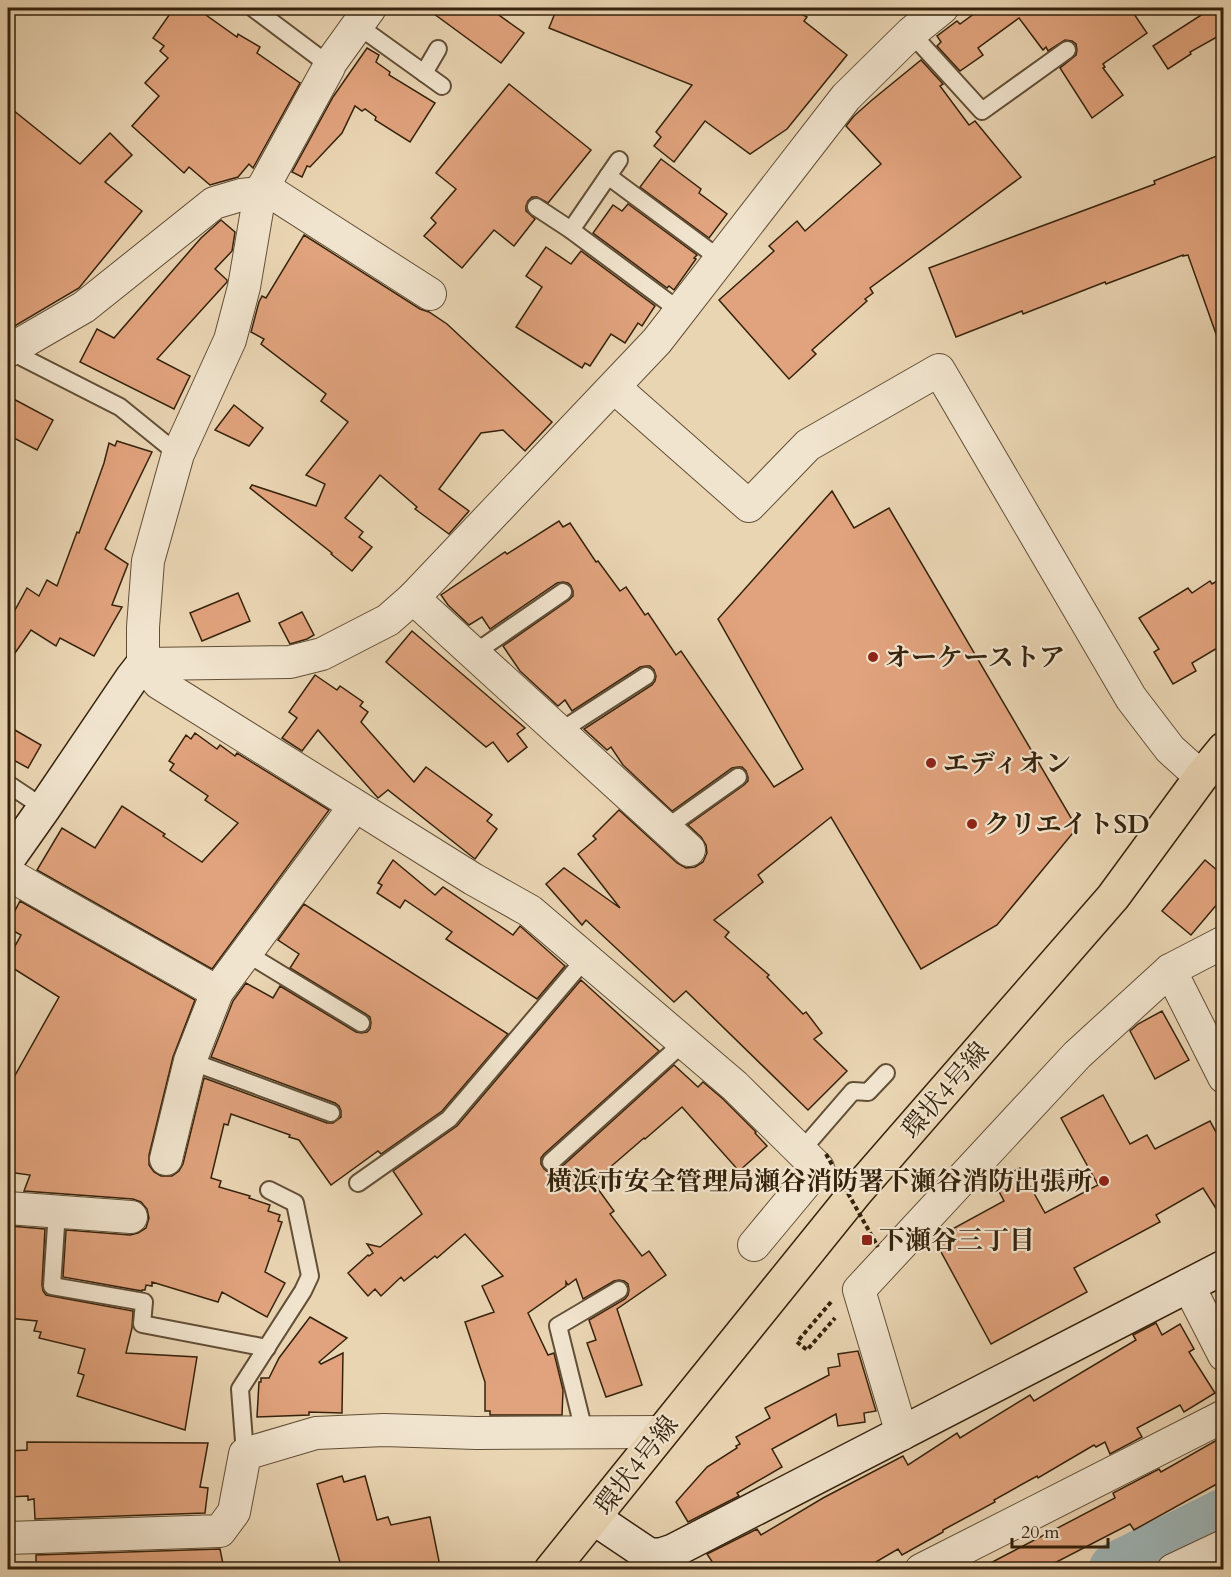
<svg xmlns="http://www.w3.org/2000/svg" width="1231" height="1577" font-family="Cardo,'Noto Serif JP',serif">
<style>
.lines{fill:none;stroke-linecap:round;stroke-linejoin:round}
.river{stroke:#9eb6b8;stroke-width:57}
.building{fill:#e1a37d;stroke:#35220c;stroke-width:1.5}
.lane-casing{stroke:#624f36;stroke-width:20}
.street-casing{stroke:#624f36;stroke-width:34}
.secondary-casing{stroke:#35220c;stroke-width:36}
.primary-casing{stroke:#35220c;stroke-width:36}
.path{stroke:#35220c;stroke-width:4;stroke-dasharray:4.5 3;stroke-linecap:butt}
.lane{stroke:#f1e4ce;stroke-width:16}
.street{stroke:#f1e4ce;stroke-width:32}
.secondary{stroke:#f1e4ce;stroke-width:33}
.primary{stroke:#ead5b3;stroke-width:33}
.path-bridge{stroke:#35220c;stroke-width:4;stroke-dasharray:4.5 3;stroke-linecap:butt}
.poi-dot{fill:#8f2418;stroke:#f1e4ce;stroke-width:2}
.labels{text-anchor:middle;stroke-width:4.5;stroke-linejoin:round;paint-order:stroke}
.poi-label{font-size:26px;font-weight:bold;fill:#35220c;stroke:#f1e4ce;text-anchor:start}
.street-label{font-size:26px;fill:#35220c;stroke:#f1e4ce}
</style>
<rect width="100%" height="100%" fill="#ead5b3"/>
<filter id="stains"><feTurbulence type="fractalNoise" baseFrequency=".00333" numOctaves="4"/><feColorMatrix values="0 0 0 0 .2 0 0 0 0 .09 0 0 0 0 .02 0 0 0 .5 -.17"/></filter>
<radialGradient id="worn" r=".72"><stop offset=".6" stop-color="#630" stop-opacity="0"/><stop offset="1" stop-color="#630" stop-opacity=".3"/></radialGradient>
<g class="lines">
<path class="river" d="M1117,1570l107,-53"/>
</g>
<g class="building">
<path d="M174,8h22l41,29 1,-3 22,13 -3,6 43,30 -47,85 -4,-4 -11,13 -28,8 -21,-18 -5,6 -52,-47 27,-30 -14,-13 23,-25 -8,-7 4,-5 -11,-8z"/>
<path d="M426,8h63l35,25 -23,30z"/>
<path d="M557,8h233l17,9 -3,4 43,34 -60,74 -37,25 -45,-33 -31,41 -20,-16 7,-9 -5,-5 36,-47 -143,-57z"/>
<path d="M982,8h148l17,25 -44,31 2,3 -2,1 20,27 -31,23 -32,-50 16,-13 1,-5 -1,-6 -4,-3 -7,-1 -17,11 -2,-4 -3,3 -24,-32 -41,30 5,7 -23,16 -23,-25 4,-4 -4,-6 20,-15 3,3z"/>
<path d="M1212,8h12v25l-34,19 1,2 -23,15 -15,-23z"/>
<path d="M367,48l12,7 -3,7 14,10 -1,3 46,28 -25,39 -35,-22 1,-3 -11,-8 -3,2 -7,-5 -13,27 -32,34 -3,-1 -5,11 -10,-5 41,-75z"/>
<path d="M921,60l22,24 -3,2 29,39 6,-4 46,56 -151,111 3,5 -8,6 2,2 -55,49 4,4 -27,25 -70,-79 55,-49 -5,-5 28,-25 8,10 76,-67 -35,-38 8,-10 18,-16z"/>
<path d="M509,84l82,66 -43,53 -11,-6h-5l-4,4 -2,5v5l9,8 -21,27 -20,-16 -32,38 -38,-32 12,-13 -5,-5 25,-29 -20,-16z"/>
<path d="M8,106l72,58 30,-31 22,22 -27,27 37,29 -63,77 -71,42z"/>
<path d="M1224,153v191l-4,1 -32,-90 -5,1v-1l-77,29 -1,-2 -82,32 -1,-3 -66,26 -27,-69 226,-84 -1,-3z"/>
<path d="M661,159l40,30 -2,4 28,21 -18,24 -69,-51z"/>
<path d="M628,204l69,51 -3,3 2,1 -22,31 -5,-4 -2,2 -74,-55 20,-28 9,6z"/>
<path d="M221,220l14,12 -3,19 -17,18 12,11v2l-70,77 33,17 -16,33 -94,-47 17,-33 17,9 87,-100z"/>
<path d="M304,235l116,74 9,3 18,12 105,98 -27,29 -22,-21 -22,3 -42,56 30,22 -20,23 -34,-25 2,-2 -37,-32 -35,43 18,14 -4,5 13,10 -20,24 -21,-17 1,-1 -82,-65 2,-3 64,21 9,-22 -19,-9 42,-53 -27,-21 5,-7 -65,-50 3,-5 -13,-7 8,-30 3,-6 4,2z"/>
<path d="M546,247l25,17 10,-13 74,55 -13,20 -4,-3 -13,20 -14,-9 -21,32 -5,-3 -3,5 -66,-41 26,-40 -16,-11z"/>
<path d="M8,396l45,24 -16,30 -29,-15z"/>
<path d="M234,405l29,23 -14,18 -34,-16z"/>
<path d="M117,441l35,11 -47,97 23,15 -16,41 10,2 -28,49 -34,-18 -4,8 -25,-16 -23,33v-40l19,-35 12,8 8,-16 10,6 20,-54 2,1 25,-70 5,-20 6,3z"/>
<path d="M832,491l22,37 35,-20 188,320 -80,97 -76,44 -90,-152 -73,58 5,7 -49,38 15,12 -4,5 44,38 -2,2 36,37 3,-2 16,21 -8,6 33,32 -39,39 -122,-119 -12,11 -88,-82 -4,5 -36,-41 18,-16 56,40 -42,-54 18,-15 -3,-3 26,-26 58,53 9,5 9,-1 8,-5 4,-9 -1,-8 -5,-8 -13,-12 56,-40 4,-4v-4l-2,-6 -4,-4h-4l-6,1 -60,43 -49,-46 -12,-18 -4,3 -23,-21 68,-44 3,-4 1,-5 -2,-6 -4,-4h-4l-6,1 -68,44 -7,-11 -7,6 -38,-35 -17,-25 66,-46 4,-4v-5l-2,-5 -3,-3 -5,-1 -6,1 -67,46 -8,-12 -13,8 -21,-20 -7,-10 64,-43 2,2 52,-33 4,6 7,-4 26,39 2,-1 22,30 6,-4 19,28 3,-2 28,42 5,-4 93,136 29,-18 -85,-150z"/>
<path d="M1224,577v67l-32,19 4,8 -23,13 -19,-32 5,-3 -20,-31 49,-30 4,5 18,-12 2,3z"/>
<path d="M238,593l12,28 -48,20 -12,-28z"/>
<path d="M302,612l12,23 -7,4 -17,5 -11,-21z"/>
<path d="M412,631l113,97 -8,6 10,13 -19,15 -15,-20 -7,5 -100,-85z"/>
<path d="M315,675l22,15 3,-4 23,16 -3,4 8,6 -7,10 53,60 12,-15 66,48 -5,6 10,8 -22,30 -87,-69 -10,8 -60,-68 -16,21 -20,-13 15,-20 -8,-6z"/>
<path d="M8,726l33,19 -13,23 -20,-11z"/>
<path d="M195,733l22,16 3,-4 15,11 2,-3 92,57 -117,159 -175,-99 25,-42 33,20 27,-42 43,28 -2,2 39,26 36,-39 -33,-23 3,-4 -38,-26 4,-6 -5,-3 17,-26 5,4z"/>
<path d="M393,860l42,35 8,-8 70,48 7,-9 45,40 -28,33 -91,-60 6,-7 -47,-32 -5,8 -23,-15 5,-8 -4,-2z"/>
<path d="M1205,860l19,16v20l-33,39 -29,-24z"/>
<path d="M20,901l175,99 -22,57 -24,98v10l5,7 7,4h11l7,-5 4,-7 21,-86 123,45h6l8,-6v-6l-2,-5 -4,-3 -124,-46 22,-56 13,-18 27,15 7,-12 76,46 5,1 6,-1 3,-3 1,-6 -1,-6 -4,-3 -76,-46 9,-14 -21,-14 26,-36 204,130 -66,77 -61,43 -3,-3 -47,34 -32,-45 -10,-3 1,-2 -59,-21 -3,11 -4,-1 -13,54 10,3 -2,6 31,9 -1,2 21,7 -2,6 12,4 -2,6 4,1 -17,50 20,11 -18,34 -45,-25 -4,10 -66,-20v4l-6,-1 -1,5h-3v1l-79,-14 3,-47 64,5 8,-2 8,-5 3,-10 -2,-9 -6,-7 -8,-3 -109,-8 6,-16 -22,-3v-97l6,2 45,-80 -51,-32v-6l13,-24 -13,-7v-4z"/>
<path d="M581,980l78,71 -115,103 -3,4v6l3,5 4,3h5l5,-2 116,-105 24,22 5,-5 20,17 33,33 -1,1 12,13 -28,25 -57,-64 -37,32 -1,-1 -51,44 21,29 -4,3 32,42 7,-5 17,24 -49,34 25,76 -36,12 -19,-54 9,-3 -7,-20 36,-21 3,-4 1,-5 -1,-6 -4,-3 -5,-1 -5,1 -31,18 -7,-20 -8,6 -2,-3v4l-38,27 20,42 6,-2 9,37 -1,25h-72v-4h-5v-29l-20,-60 29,-10 -12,-26 21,-10 -38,-42 -28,24 -2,-2 -31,25 -3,-4 -20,19 -6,-7 -7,7 -20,-23 20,-18 1,1 4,-3 -6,-9 13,3 42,-33 -29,-43 64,-45z"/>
<path d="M1162,1011l27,49 -34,19 -25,-48 8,-7z"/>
<path d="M1103,1095l27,49 17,-9 8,14 55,-28 14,26v74l-21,-33 -47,27 4,7 -86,46 13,24 -96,52 -57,-105 70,-38 -10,-19 26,-14 25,45 53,-28 -37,-67z"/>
<path d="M10,1226l35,3 -3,56 1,6 3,4 87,16 -1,17 -6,25 71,4 -12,73 -108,-34 7,-21 -6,-2 7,-24 -46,-11 2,-6 -7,-1 3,-10 -29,-3v-86z"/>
<path d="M310,1317l37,21 -28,24 2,2 22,-11 -1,60 -33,-1v3l-52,2 2,-35h2v-4h8l10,-20z"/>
<path d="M1156,1323l6,12 18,-11 14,25 -5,3 26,41 -31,19 -4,-7 -43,23 5,9 -32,17 -5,-12 -9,5 -2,-2 -56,33 -1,-2 -43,24 1,2 -52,28v2l-41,23 -4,-6 -34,20h-147l-10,-15 50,-25 4,6 62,-37 80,-42 5,9 49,-32 3,5 70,-43 4,6 102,-61 -3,-5z"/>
<path d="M858,1351l18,60 -12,2 1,9 -27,4 -2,-12 -64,35 10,18 -45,26 2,3 -51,26 -12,-20 31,-35 30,-19 -1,-2 4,-2 -4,-7 34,-19 -5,-10 64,-33 -1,-7 12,-2 -2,-12z"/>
<path d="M1224,1436v44l-90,50 -4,-6 -87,45h-64l136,-71 -2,-5 46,-24 2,3z"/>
<path d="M27,1442l181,1 -8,44 8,1 -3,25 -170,6 -1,-20 -6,1v-4l-20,1v-46l19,-1z"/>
<path d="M342,1476l2,6 21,-6 12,44 11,-3 3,8 39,-8 10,49 -21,3h-77l-25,-85z"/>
<path d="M220,1549l4,20h-188v-14z"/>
</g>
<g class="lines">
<defs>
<g id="lane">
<path d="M253,8l76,57"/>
<path d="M357,25l85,61"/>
<path d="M911,33l71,78 85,-61"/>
<path d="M424,73l14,-24"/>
<path d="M608,176l112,83"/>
<path d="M536,207l35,23 109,81"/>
<path d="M571,230l48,-70"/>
<path d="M10,351l110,56 58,47"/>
<path d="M473,654l90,-62"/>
<path d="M559,732l87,-56"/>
<path d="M8,784l36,24"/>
<path d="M666,828l72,-51"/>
<path d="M246,953l115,70"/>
<path d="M190,1061l141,52"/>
<path d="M801,1151l52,-60 15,1 18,-19"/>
<path d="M551,1162l132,-119"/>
<path d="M358,1183l91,-64 136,-160"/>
<path d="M57,1211l-5,75 92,16 -2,22 125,24"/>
<path d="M584,1431l-26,-105 61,-36"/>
<path d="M245,1454l-5,-65 63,-98 7,-15 -15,-73 -26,-13"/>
</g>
<g id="street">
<path d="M370,8l-41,57v2l-69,126 -16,94 -14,53 -52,114 -30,107 -5,66v37l16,19 314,196 57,32 205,175 83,82 -64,77"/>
<path d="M263,187l167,107"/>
<path d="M8,351l76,-44 130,-104 27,-8 19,-2"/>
<path d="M614,387l135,119 59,-61 131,-75 192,328 39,51 31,28"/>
<path d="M413,598l276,252"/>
<path d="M143,664l147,-2 32,-8 66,-34 25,-22 244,-257 189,-244 65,-64 31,-25"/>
<path d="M8,874l209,118"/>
<path d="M1170,970l54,107"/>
<path d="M166,1159l24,-98 27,-69 138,-186"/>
<path d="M8,1208l123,9"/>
<path d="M1188,1285l36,70"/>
<path d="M902,1434l-43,-144 218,-235 93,-85 54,-28"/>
<path d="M8,1538l212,-7 14,-19 11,-58 71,-21 68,-3 92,3 185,-1"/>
<path d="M921,1570l303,-154"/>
<path d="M1173,1570l51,-24"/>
</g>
<g id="secondary">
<path d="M8,859l36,-51 88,-130 11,-14"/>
<path d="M594,1518l55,37h12l12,-4 551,-284"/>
</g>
<path id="primary" d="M551,1570l305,-378 257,-295 88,-120 23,-28"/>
</defs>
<use href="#lane" class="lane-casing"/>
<use href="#street" class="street-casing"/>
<use href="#secondary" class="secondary-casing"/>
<use href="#primary" class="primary-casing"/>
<path class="path" d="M831,1302l-34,40 10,8 28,-32"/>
<use href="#lane" class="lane"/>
<use href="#street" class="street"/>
<use href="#secondary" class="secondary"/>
<use href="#primary" class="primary"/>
<path class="path-bridge" d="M826,1154l52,93"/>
</g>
<g class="poi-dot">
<circle cx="873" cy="657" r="6"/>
<circle cx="931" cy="763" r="6"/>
<circle cx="972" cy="824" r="6"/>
<circle cx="1104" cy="1181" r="6"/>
<rect x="861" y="1234" width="12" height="12" rx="3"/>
</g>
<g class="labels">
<g class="poi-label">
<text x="885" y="666">オーケーストア</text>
<text x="943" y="772">エディオン</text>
<text x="984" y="833">クリエイトSD</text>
<text x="1092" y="1190" text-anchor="end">横浜市安全管理局瀬谷消防署下瀬谷消防出張所</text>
<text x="879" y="1249">下瀬谷三丁目</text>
</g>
<g class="street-label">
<text transform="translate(945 1090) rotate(-49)" y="9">環状4号線</text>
<text transform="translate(636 1465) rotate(-52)" y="9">環状4号線</text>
</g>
</g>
<rect width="1231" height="1577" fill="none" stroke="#ead5b3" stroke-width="30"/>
<rect x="9" y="9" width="1213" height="1559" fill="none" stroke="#35220c" stroke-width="3"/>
<rect x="15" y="15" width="1201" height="1547" fill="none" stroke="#35220c" stroke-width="1.5"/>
<path d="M1012 1538v9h96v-9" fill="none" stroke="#35220c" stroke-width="3"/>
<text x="1021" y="1538" font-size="18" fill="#35220c" stroke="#f1e4ce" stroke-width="4.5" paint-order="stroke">20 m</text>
<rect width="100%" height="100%" filter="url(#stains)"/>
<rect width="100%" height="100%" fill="url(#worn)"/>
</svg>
